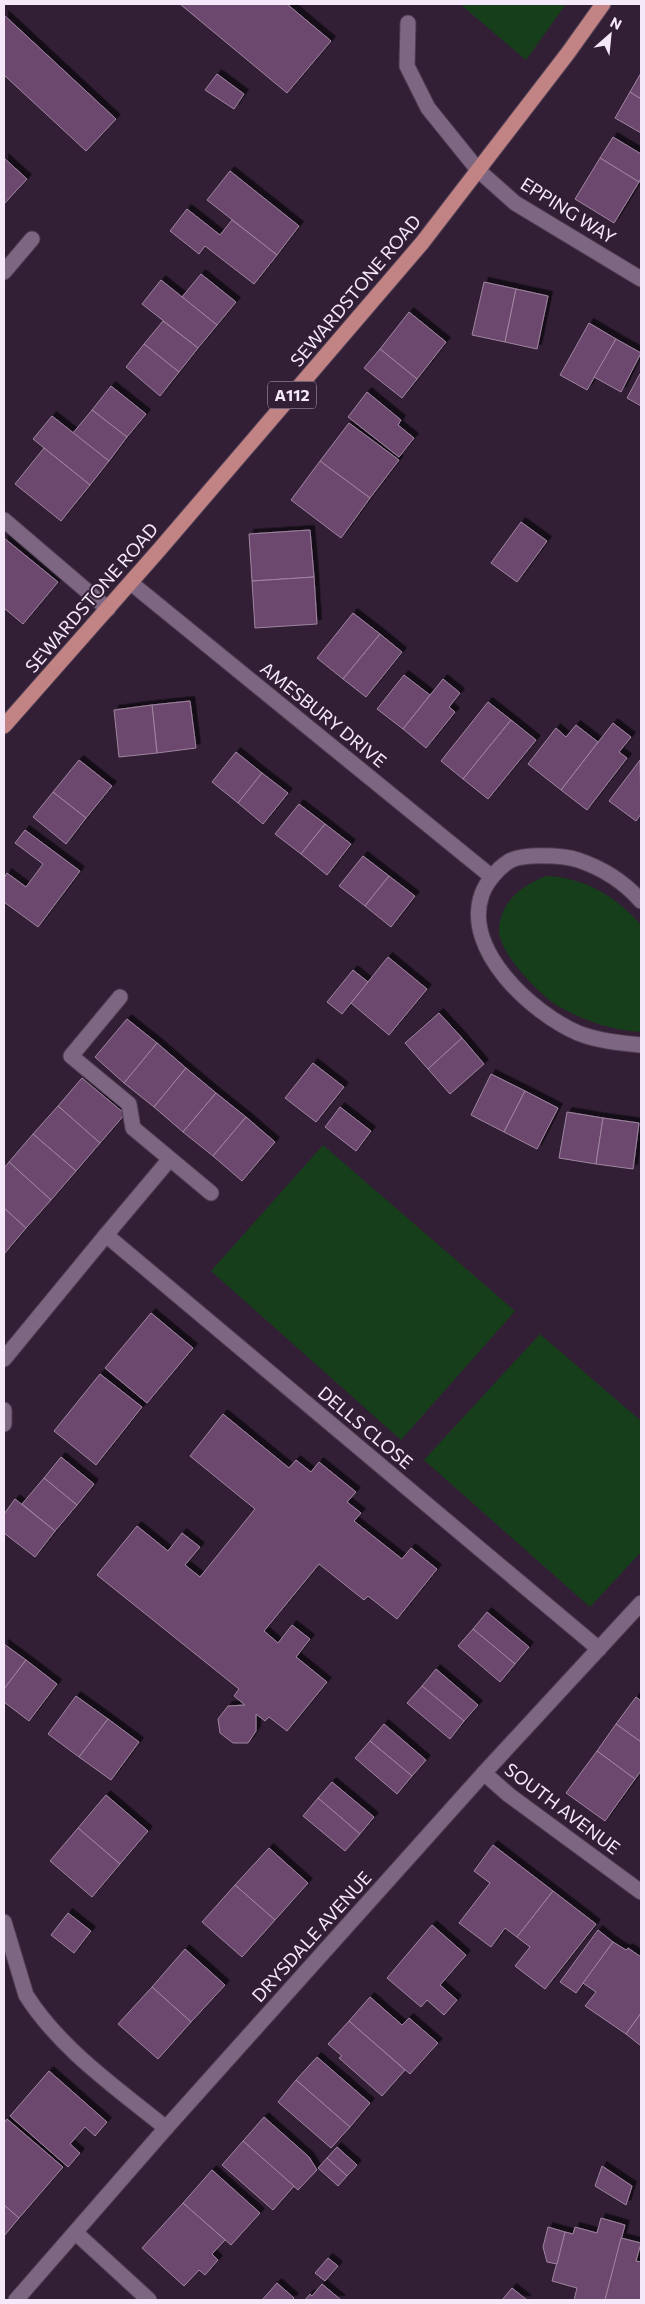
<svg xmlns="http://www.w3.org/2000/svg" width="645" height="2304" font-family="Commissioner,sans-serif">
<style>
.green{fill:#173e1b}
.building{fill:#6c476e;stroke:#9f85a0;filter:url(#shadow)}
.lines{fill:none;stroke-linecap:round;stroke-linejoin:round}
.minor-casing{stroke:#4e3e52;stroke-width:17}
.major-casing{stroke:#4e3e52;stroke-width:17}
.minor{stroke:#7c6682;stroke-width:15}
.major{stroke:#c28384;stroke-width:15}
.labels{text-anchor:middle;stroke-width:4;stroke-linejoin:round;paint-order:stroke}
.shield{fill:#321f36;stroke:#baacbe;stroke-width:1}
.shield-label{font-size:16px;font-weight:bold;fill:#f5e8f8}
.street-label{font-size:18px;fill:#f5e8f8;stroke:#321f36}
</style>
<defs>
<filter id="shadow"><feDropShadow dx="4.5" dy="-4.5" stdDeviation="0" flood-color="#0009"/></filter>
</defs>
<rect width="100%" height="100%" fill="#321f36"/>
<g class="green">
<path d="M460,4h106l-40,56z"/>
<path d="M546,876c38,1 71,21 95,49v107c-29,-2 -57,-11 -83,-26 -18,-11 -60,-54 -59,-76 1,-29 24,-45 47,-54z"/>
<path d="M323,1145l192,166 -114,129 -190,-169z"/>
<path d="M540,1334l101,87v131l-51,55 -166,-147z"/>
</g>
<g class="building">
<path d="M180,4h107l44,37 -44,52z"/>
<path d="M4,15l112,104 -30,32 -82,-76z"/>
<path d="M641,73v26l-11,-7z"/>
<path d="M217,74l27,20 -10,15 -29,-19z"/>
<path d="M630,92l11,7v34l-26,-15z"/>
<path d="M613,137l28,17v24l-2,4 -39,-24z"/>
<path d="M4,158l23,21 -23,25z"/>
<path d="M600,158l39,24 -25,41 -39,-24z"/>
<path d="M230,171l69,55 -22,29 -70,-55z"/>
<path d="M187,209l33,26 12,-15 45,35 -23,29 -49,-38 -6,8 -29,-23z"/>
<path d="M201,274l35,28 -19,23 -35,-28z"/>
<path d="M161,280l56,45 -19,23 -56,-44z"/>
<path d="M484,282l32,7 -11,53 -33,-7z"/>
<path d="M516,289l32,7 -11,53 -32,-7z"/>
<path d="M409,312l37,30 -29,37 -37,-30z"/>
<path d="M163,321l35,27 -19,24 -35,-28z"/>
<path d="M589,323l27,16 -29,51 -27,-15z"/>
<path d="M616,339l25,14 -20,39 -27,-15z"/>
<path d="M144,344l35,28 -19,24 -34,-29z"/>
<path d="M380,349l37,30 -15,19 -38,-30z"/>
<path d="M641,372v34l-14,-8z"/>
<path d="M111,386l35,28 -19,23 -35,-27z"/>
<path d="M367,392l34,28 -3,5 16,13 -15,19 -51,-40z"/>
<path d="M92,410l35,27 -18,24 -36,-28z"/>
<path d="M52,416l57,45 -19,24 -57,-46z"/>
<path d="M349,423l50,37 -29,38 -50,-37z"/>
<path d="M44,448l46,37 -29,36 -46,-37z"/>
<path d="M320,461l50,37 -29,40 -50,-38z"/>
<path d="M521,522l26,19 -30,41 -26,-19z"/>
<path d="M310,530l4,47 -62,4 -3,-47z"/>
<path d="M4,538l54,44 -35,42 -19,-16z"/>
<path d="M314,577l3,47 -62,4 -3,-47z"/>
<path d="M353,613l27,21 -37,45 -26,-21z"/>
<path d="M380,634l22,18 -36,45 -23,-18z"/>
<path d="M404,675l26,20 -27,34 -26,-20z"/>
<path d="M443,679l17,14 -11,14 6,5 -29,36 -23,-19z"/>
<path d="M190,701l6,47 -39,5 -5,-48z"/>
<path d="M488,702l23,18 -48,59 -22,-18z"/>
<path d="M152,705l5,48 -38,4 -5,-47z"/>
<path d="M511,720l25,20 -48,59 -25,-20z"/>
<path d="M613,723l18,14 -12,15 8,6 -40,52 -26,-20z"/>
<path d="M576,725l22,17 -37,48 -33,-26 28,-36 10,9z"/>
<path d="M236,752l26,21 -24,30 -26,-21z"/>
<path d="M79,760l33,26 -26,32 -33,-26z"/>
<path d="M640,760l1,54 -5,7 -27,-20z"/>
<path d="M262,773l26,20 -25,31 -25,-21z"/>
<path d="M53,792l33,26 -20,26 -33,-27z"/>
<path d="M299,804l26,20 -24,30 -26,-20z"/>
<path d="M325,824l26,20 -24,31 -26,-21z"/>
<path d="M25,830l55,41 -42,56 -34,-25v-24l3,-5 19,14 17,-23 -28,-21z"/>
<path d="M363,856l26,20 -24,30 -26,-20z"/>
<path d="M389,876l26,20 -24,31 -26,-21z"/>
<path d="M388,957l39,32 -38,46 -38,-32z"/>
<path d="M353,970l15,12 -26,32 -15,-12z"/>
<path d="M439,1013l23,25 -34,31 -23,-26z"/>
<path d="M127,1019l30,24 -33,40 -29,-26z"/>
<path d="M462,1038l22,26 -34,30 -22,-25z"/>
<path d="M157,1043l29,25 -32,39 -30,-24z"/>
<path d="M313,1063l31,24 -28,35 -31,-24z"/>
<path d="M186,1068l30,25 -33,39 -29,-25z"/>
<path d="M491,1074l34,17 -21,41 -33,-17z"/>
<path d="M82,1078l43,36 -25,29 -42,-37z"/>
<path d="M525,1091l33,17 -21,41 -33,-17z"/>
<path d="M216,1093l30,24 -33,39 -30,-24z"/>
<path d="M58,1106l42,37 -24,28 -43,-37z"/>
<path d="M340,1107l31,24 -15,20 -31,-24z"/>
<path d="M567,1112l36,6 -7,46 -37,-6z"/>
<path d="M246,1117l29,25 -33,39 -29,-25z"/>
<path d="M603,1118l36,5 -6,46 -37,-5z"/>
<path d="M33,1134l43,37 -25,29 -42,-38z"/>
<path d="M9,1162l42,38 -25,28 -22,-20v-40z"/>
<path d="M4,1208l22,20 -22,26z"/>
<path d="M151,1313l42,35 -46,55 -42,-35z"/>
<path d="M100,1374l42,33 -46,58 -42,-34z"/>
<path d="M223,1414l66,54 7,-8 15,12 8,-10 37,30 -9,10 14,11 -7,8 48,38 9,-11 26,21 -40,50 -29,-23 -4,4 -45,-36 -55,67 14,12 14,-18 18,14 -14,18 31,25 -40,49 -18,-14 -4,4 -9,-7v17l-8,12h-15l-13,-10 -2,-14 10,-13 17,-1 -11,-9 5,-7 -142,-114 40,-49 31,25 14,-18 18,14 -15,18 15,12 55,-68 -65,-53z"/>
<path d="M61,1457l33,27 -17,21 -33,-27z"/>
<path d="M44,1478l33,27 -22,26 -33,-27z"/>
<path d="M15,1499l40,32 -20,26 -31,-24v-19z"/>
<path d="M487,1612l42,35 -14,17 -42,-35z"/>
<path d="M473,1629l42,35 -15,18 -42,-36z"/>
<path d="M4,1644l22,16 -22,29z"/>
<path d="M26,1660l31,24 -28,37 -25,-19v-13z"/>
<path d="M436,1669l42,36 -14,16 -42,-35z"/>
<path d="M422,1686l42,35 -14,18 -43,-36z"/>
<path d="M76,1696l32,23 -29,38 -31,-23z"/>
<path d="M636,1697l5,4v41l-25,-18z"/>
<path d="M108,1719l31,23 -28,38 -32,-23z"/>
<path d="M384,1724l42,36 -14,16 -42,-35z"/>
<path d="M616,1724l25,18v29l-6,8 -38,-28z"/>
<path d="M370,1741l42,35 -15,18 -42,-36z"/>
<path d="M597,1751l38,28 -30,42 -39,-28z"/>
<path d="M332,1782l42,35 -14,17 -42,-36z"/>
<path d="M106,1795l42,36 -28,33 -42,-36z"/>
<path d="M318,1798l42,36 -15,17 -42,-35z"/>
<path d="M78,1828l42,36 -28,33 -42,-36z"/>
<path d="M493,1845l60,46 -36,46 -12,-9 -14,19 -32,-24 31,-40 -16,-12z"/>
<path d="M269,1848l39,35 -33,37 -40,-35z"/>
<path d="M235,1885l40,35 -33,37 -40,-35z"/>
<path d="M553,1891l43,33 -51,65 -30,-23 15,-19 -13,-10z"/>
<path d="M68,1913l23,18 -17,22 -23,-18z"/>
<path d="M432,1925l34,30 -26,30 17,15 -13,15 -17,-15 -6,7 -34,-29z"/>
<path d="M598,1930l15,12 -37,51 -16,-11z"/>
<path d="M613,1942l13,8 2,-2 13,9v56l-15,21 -41,-28 11,-14 -13,-9z"/>
<path d="M185,1949l40,36 -34,37 -39,-35z"/>
<path d="M152,1987l39,35 -33,37 -40,-35z"/>
<path d="M370,1997l32,28 7,-7 29,25 -28,31 -61,-53z"/>
<path d="M641,2013v33l-15,-12z"/>
<path d="M349,2021l56,49 -23,26 -43,-38 3,-2 -14,-12z"/>
<path d="M317,2057l53,46 -20,24 -54,-47z"/>
<path d="M49,2071l58,51 -12,14 -10,-9 -15,17 10,9 -12,14 -58,-51z"/>
<path d="M296,2080l54,47 -19,21 -53,-46z"/>
<path d="M264,2117l45,40 8,13 -19,20 -55,-49z"/>
<path d="M7,2119l56,48 -44,51 -15,-13v-82z"/>
<path d="M243,2141l51,45 -21,24 -51,-45z"/>
<path d="M337,2147l20,18 -10,11 -20,-18z"/>
<path d="M327,2158l20,18 -9,10 -20,-18z"/>
<path d="M602,2166l30,20 -6,19 -31,-19z"/>
<path d="M212,2170l48,43 -29,32 -48,-42z"/>
<path d="M183,2203l42,37 -13,14 6,6 -13,15 -6,-5 -15,16 -42,-38z"/>
<path d="M4,2205l15,13 -15,18z"/>
<path d="M601,2218l24,7 -20,75h-31l3,-12 -25,-7 13,-49 8,2 2,-7 22,6z"/>
<path d="M548,2227l17,5 -8,32 -10,-2 -4,-15z"/>
<path d="M621,2238l20,5 -5,18 5,1v38h-36z"/>
<path d="M328,2258l10,8 -13,15 -10,-8z"/>
<path d="M277,2283l17,15 -2,2h-30z"/>
<path d="M322,2284l19,16h-36l5,-6 2,2z"/>
<path d="M512,2288l15,12h-25z"/>
</g>
<g class="lines">
<defs>
<g id="minor">
<path d="M408,23l-1,43 21,42 50,62 37,33 126,76"/>
<path d="M4,272l28,-33"/>
<path d="M4,520l104,89"/>
<path d="M131,583l361,294"/>
<path d="M641,901c-16,-18 -39,-33 -63,-41 -14,-5 -58,-7 -70,2 -11,7 -22,21 -26,32 -20,56 50,119 96,139 20,8 43,10 63,12"/>
<path d="M120,997l-49,59 58,48 4,24 78,65"/>
<path d="M106,1235l63,-75"/>
<path d="M4,1359l102,-124 493,414"/>
<path d="M4,1410v14"/>
<path d="M484,1773l25,22 132,97"/>
<path d="M4,1922l22,73c34,54 91,93 140,133"/>
<path d="M76,2233l73,67"/>
<path d="M16,2300l150,-172 318,-355 157,-170"/>
</g>
<path id="major" d="M4,726l155,-176 263,-307 146,-190 35,-49"/>
</defs>
<use href="#minor" class="minor-casing"/>
<use href="#major" class="major-casing"/>
<use href="#minor" class="minor"/>
<use href="#major" class="major"/>
</g>
<g class="labels">
<rect class="shield" x="268" y="381.5" width="48" height="27" rx="4"/>
<g class="shield-label">
<text x="292" y="401">A112</text>
</g>
<g class="street-label">
<text transform="translate(568 211) rotate(32)" y="6">EPPING WAY</text>
<text transform="translate(356 291) rotate(-50)" y="6">SEWARDSTONE ROAD</text>
<text transform="translate(92 598) rotate(-49)" y="6">SEWARDSTONE ROAD</text>
<text transform="translate(323 715) rotate(39)" y="6">AMESBURY DRIVE</text>
<text transform="translate(365 1428) rotate(40)" y="6">DELLS CLOSE</text>
<text transform="translate(562 1809) rotate(37)" y="6">SOUTH AVENUE</text>
<text transform="translate(312 1937) rotate(-48)" y="6">DRYSDALE AVENUE</text>
</g>
</g>
<rect width="645" height="2304" fill="none" stroke="#f5e8f8" stroke-width="10"/>
<g transform="translate(610 35) rotate(27)" stroke="#321f36" stroke-width="4" paint-order="stroke">
<path d="M0-4L9 19L0 12L-9 19Z" fill="#f5e8f8"/>
<text y="-8" font-size="14" font-weight="bold" text-anchor="middle" fill="#f5e8f8">N</text>
</g>
</svg>
